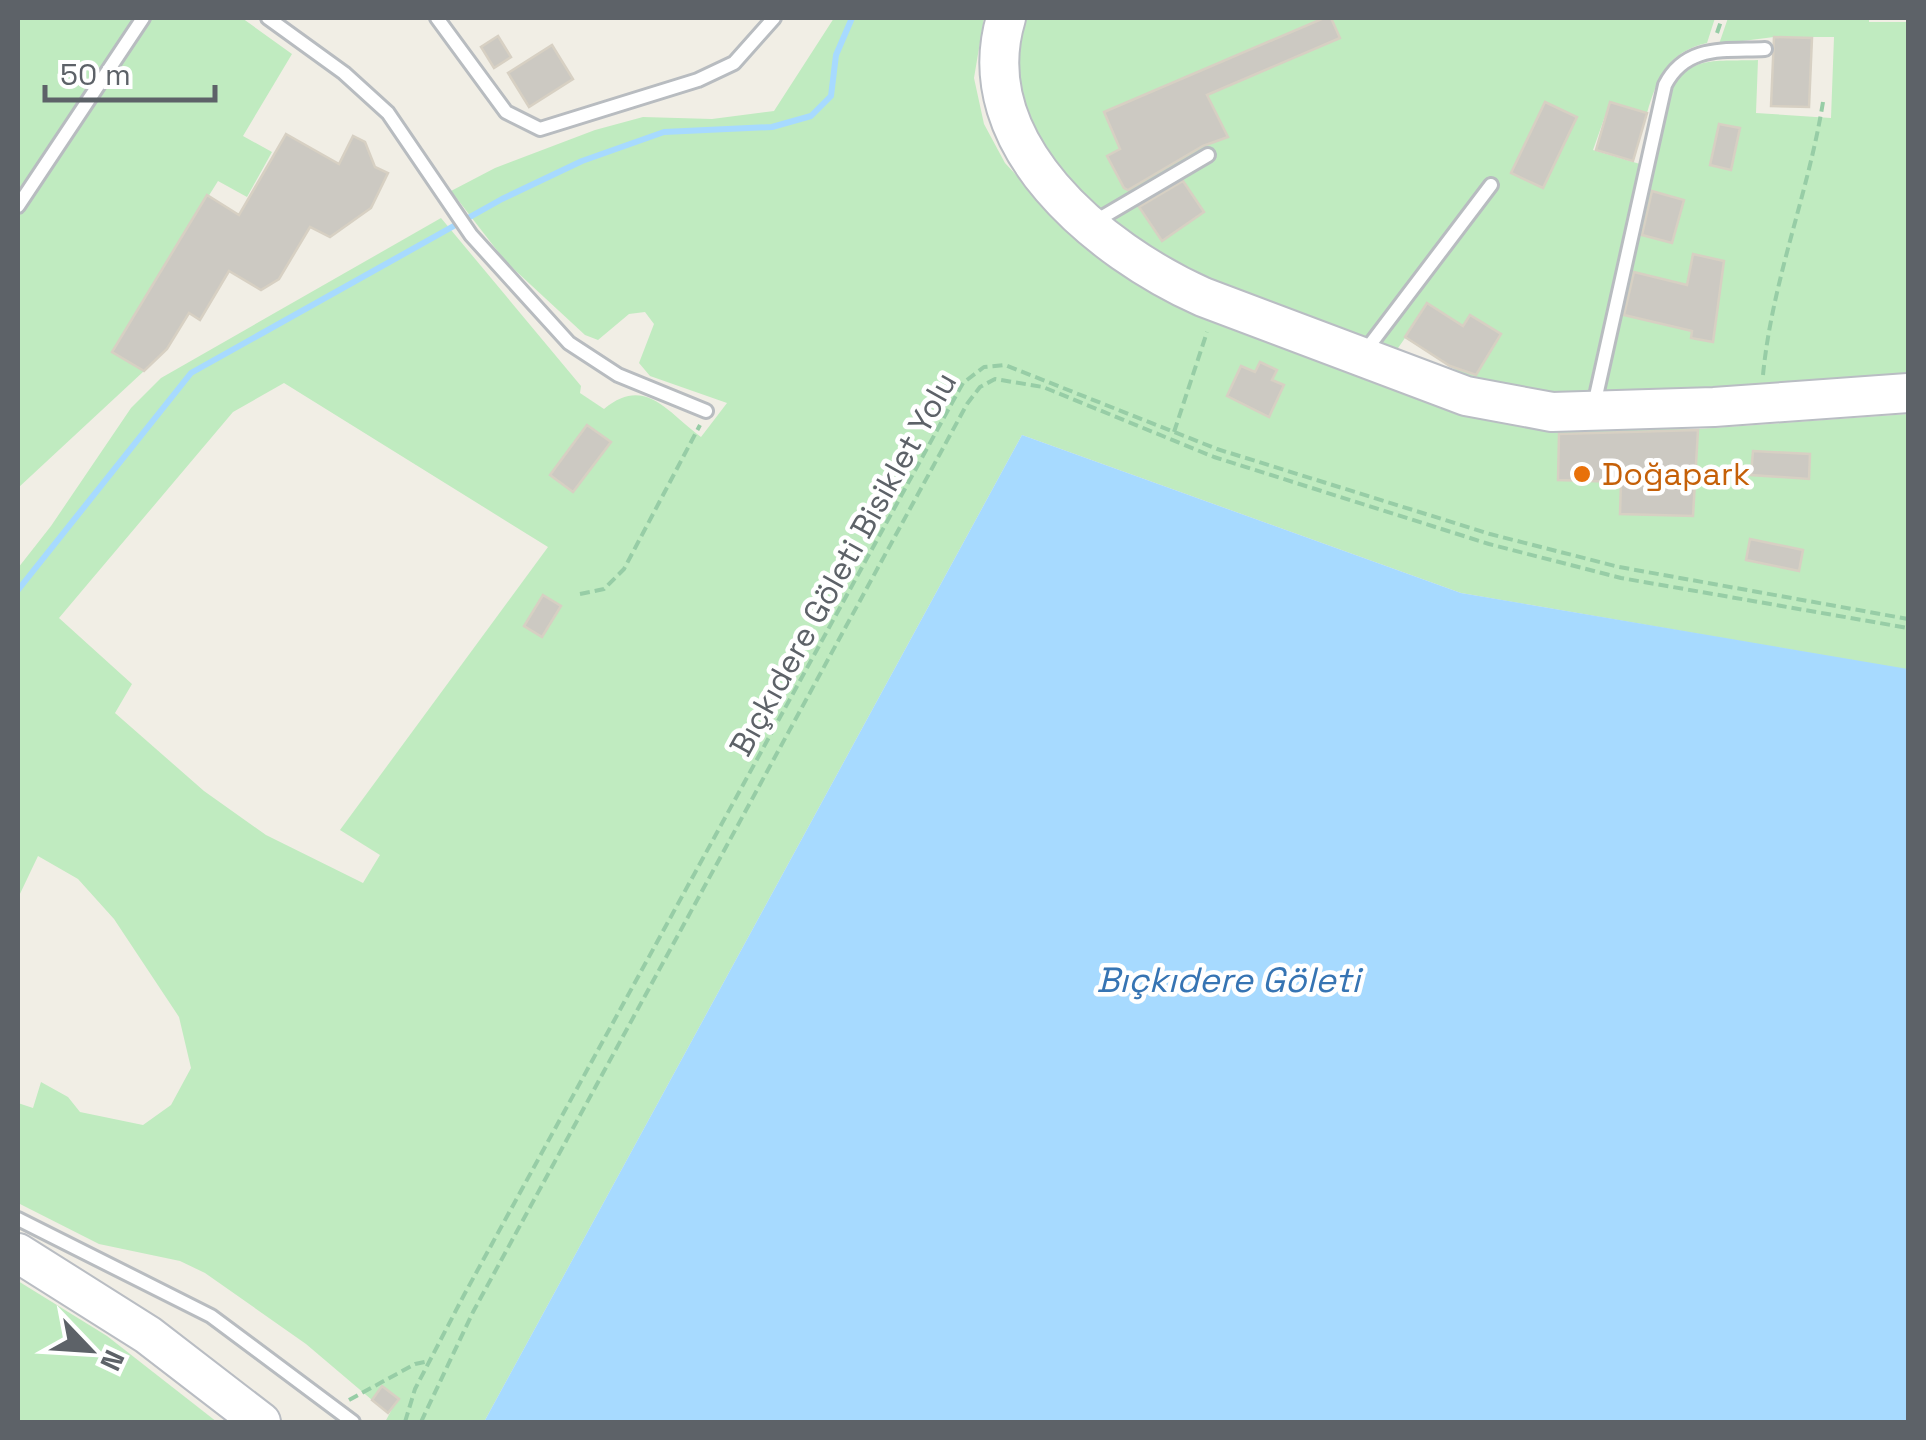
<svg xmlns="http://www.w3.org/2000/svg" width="1926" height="1440" font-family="'Space Grotesk',sans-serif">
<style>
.green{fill:#c0ebc0;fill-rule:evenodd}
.water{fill:#a7daff}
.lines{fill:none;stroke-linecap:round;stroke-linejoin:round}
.stream{stroke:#a7daff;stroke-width:6}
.building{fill:#ccc9c2;stroke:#d7d0c3;stroke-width:2.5}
.lane-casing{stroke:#b8bcc0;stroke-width:18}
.secondary-casing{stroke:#b9bdc3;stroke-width:42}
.path{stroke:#97cda6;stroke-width:4;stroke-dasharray:10 5;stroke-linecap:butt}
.lane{stroke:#fff;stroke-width:12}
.secondary{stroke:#fff;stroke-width:38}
.food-dot{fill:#e8710a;stroke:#fff;stroke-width:4}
.labels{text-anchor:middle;stroke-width:9;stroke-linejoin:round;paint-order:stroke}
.food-label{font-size:32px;fill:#c56008;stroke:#fff;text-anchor:start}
.street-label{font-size:32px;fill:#5d6268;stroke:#fff}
.water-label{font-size:35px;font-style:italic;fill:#3674b3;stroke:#fff}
</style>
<rect width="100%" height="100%" fill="#f1eee5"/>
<g class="green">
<path d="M18,18h224l50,36 -49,82 29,16 -25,45 -29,-16 -106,170 32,20 -126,117z"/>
<path d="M834,18h150l-10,60 10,46 21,39 48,52 56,48 33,25 69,32 308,107 179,2 210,-15v256l-447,-77 -439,-158 -538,987h-99l13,-24 -16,-12 -10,14 -66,-56 -101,-71 -25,-12 -81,-17 -81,-41v-100l15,5 8,-26 27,15 12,15 63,13 28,-20 20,-37 -12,-51 -65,-98 -36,-40 -40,-23 -20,42v-330l33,-42 80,-118 30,-30 280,-160 140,168 -1,7 24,16c41,-34 63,3 97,28l26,-34 -77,-27 -11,-13 15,-39 -9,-12 -16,2 -31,26 -13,-5 -79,-73 -55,-71 44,-23 100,-38 48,-13 69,2 62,-8zM284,383l264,164 -208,283 40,25 -17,28 -97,-48 -62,-44 -89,-78 17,-29 -73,-66 174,-206z"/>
<path d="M1018,18h697l-8,25c-39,9 -49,33 -60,70l-37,-11 -17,48 47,14 -53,233 -47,-2 -68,-15 -67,-42 -9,13 -219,-83 -94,-70 -58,-71 -15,-72z"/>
<path d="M1728,18h141v4h39v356l-305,19 63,-294c19,-50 45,-41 92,-43l-2,53 75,5 3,-81h-60l-55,7z"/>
<path d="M18,1281l89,55 110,86h-199z"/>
</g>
<path class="water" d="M1022,435l439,158 447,76v753h-1424z"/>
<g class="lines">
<path class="stream" d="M18,590l173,-217 311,-174 80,-38 82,-29 108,-5 39,-11 20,-20 5,-41 16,-37"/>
</g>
<g class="building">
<path d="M1324,18h7l9,20 -133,57 21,42 -25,9 -75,44 -4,-2 -17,-32 13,-7 -16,-37z"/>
<path d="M498,36l13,21 -17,11 -13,-21z"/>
<path d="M1774,37l38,1 -3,69 -38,-1z"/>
<path d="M552,45l21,34 -44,28 -21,-34z"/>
<path d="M1545,102l32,15 -34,71 -32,-15z"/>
<path d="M1610,102l37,11 -14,48 -37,-11z"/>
<path d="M1719,124l21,4 -9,42 -21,-5z"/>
<path d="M286,134l53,30 14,-28 12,6 10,25 13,6 -17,35 -41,29 -20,-10 -31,52 -18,11 -32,-19 -29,49 -11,-7 -22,36 -23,22 -32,-19 95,-157 32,20z"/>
<path d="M1183,181l21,31 -42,29 -23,-34z"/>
<path d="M1652,191l32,9 -12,43 -30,-8z"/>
<path d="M1693,254l31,7 -11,81 -22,-4 1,-7 -68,-16 10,-43 53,13z"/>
<path d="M1427,303l36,23 7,-11 31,19 -25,41 -26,-9 -45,-29z"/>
<path d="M1260,362l17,8 -5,10 12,5 -15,32 -42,-21 14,-30 14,6z"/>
<path d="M587,425l24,17 -38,50 -23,-17z"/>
<path d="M1698,430l-5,86 -73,-2 1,-32 -63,-2 1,-46z"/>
<path d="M1753,451l57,3 -1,25 -58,-4z"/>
<path d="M1750,539l53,11 -4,21 -53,-11z"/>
<path d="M543,595l18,11 -19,31 -18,-11z"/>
<path d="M382,1386l17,13 -11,14 -16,-13z"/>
</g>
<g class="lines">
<defs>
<g id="lane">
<path d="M268,18l76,55 44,40 83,122 98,108 49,32 88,36"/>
<path d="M437,18l69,94 34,17 158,-49 36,-17 40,-45"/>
<path d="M18,206l125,-188"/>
<path d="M1094,222l114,-67"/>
<path d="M1363,354l128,-169"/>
<path d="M1594,405l71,-320c21,-41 60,-34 100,-36"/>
<path d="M18,1219l193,97 142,106"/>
</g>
<g id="secondary">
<path d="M1006,18c-38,126 94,233 197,279l263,99 86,16 162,-5 194,-14"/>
<path d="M18,1253l130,82 113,87"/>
</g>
</defs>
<use href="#lane" class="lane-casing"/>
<use href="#secondary" class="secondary-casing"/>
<g class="path">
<path d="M1717,33l5,-15"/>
<path d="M1763,375c9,-94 45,-180 60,-273"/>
<path d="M1174,432l33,-100"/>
<path d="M580,594l24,-5 20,-20 76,-144"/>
<path d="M349,1400l66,-36 14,-3"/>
<path d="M405,1422l10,-33 49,-94 489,-894 10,-18 21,-16 21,-2 212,84 273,85 129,33 289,52"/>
<path d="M421,1422l52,-110 494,-908 13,-17 15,-8 48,8 171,70 275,87 132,34 287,50"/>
</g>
<use href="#lane" class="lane"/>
<use href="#secondary" class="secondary"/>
</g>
<circle class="food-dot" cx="1582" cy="474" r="10"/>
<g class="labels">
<g class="food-label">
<text x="1602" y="485">Doğapark</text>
</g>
<g class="street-label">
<text transform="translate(843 564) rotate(-61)" y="11">Bıçkıdere Göleti Bisiklet Yolu</text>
</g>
<g class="water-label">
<text x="1228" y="992">Bıçkıdere Göleti</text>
</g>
</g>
<rect width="1926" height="1440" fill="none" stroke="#5d6268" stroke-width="40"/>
<g transform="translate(90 1350) rotate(115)" stroke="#ffffff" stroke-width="8" paint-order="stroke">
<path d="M0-8L18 38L0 25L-18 38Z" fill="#5d6268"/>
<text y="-15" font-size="28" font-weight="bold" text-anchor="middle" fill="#5d6268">N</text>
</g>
<path d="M45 85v15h170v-15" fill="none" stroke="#5d6268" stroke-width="5"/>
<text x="60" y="85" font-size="30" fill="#5d6268" stroke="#ffffff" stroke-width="8" paint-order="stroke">50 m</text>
</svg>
